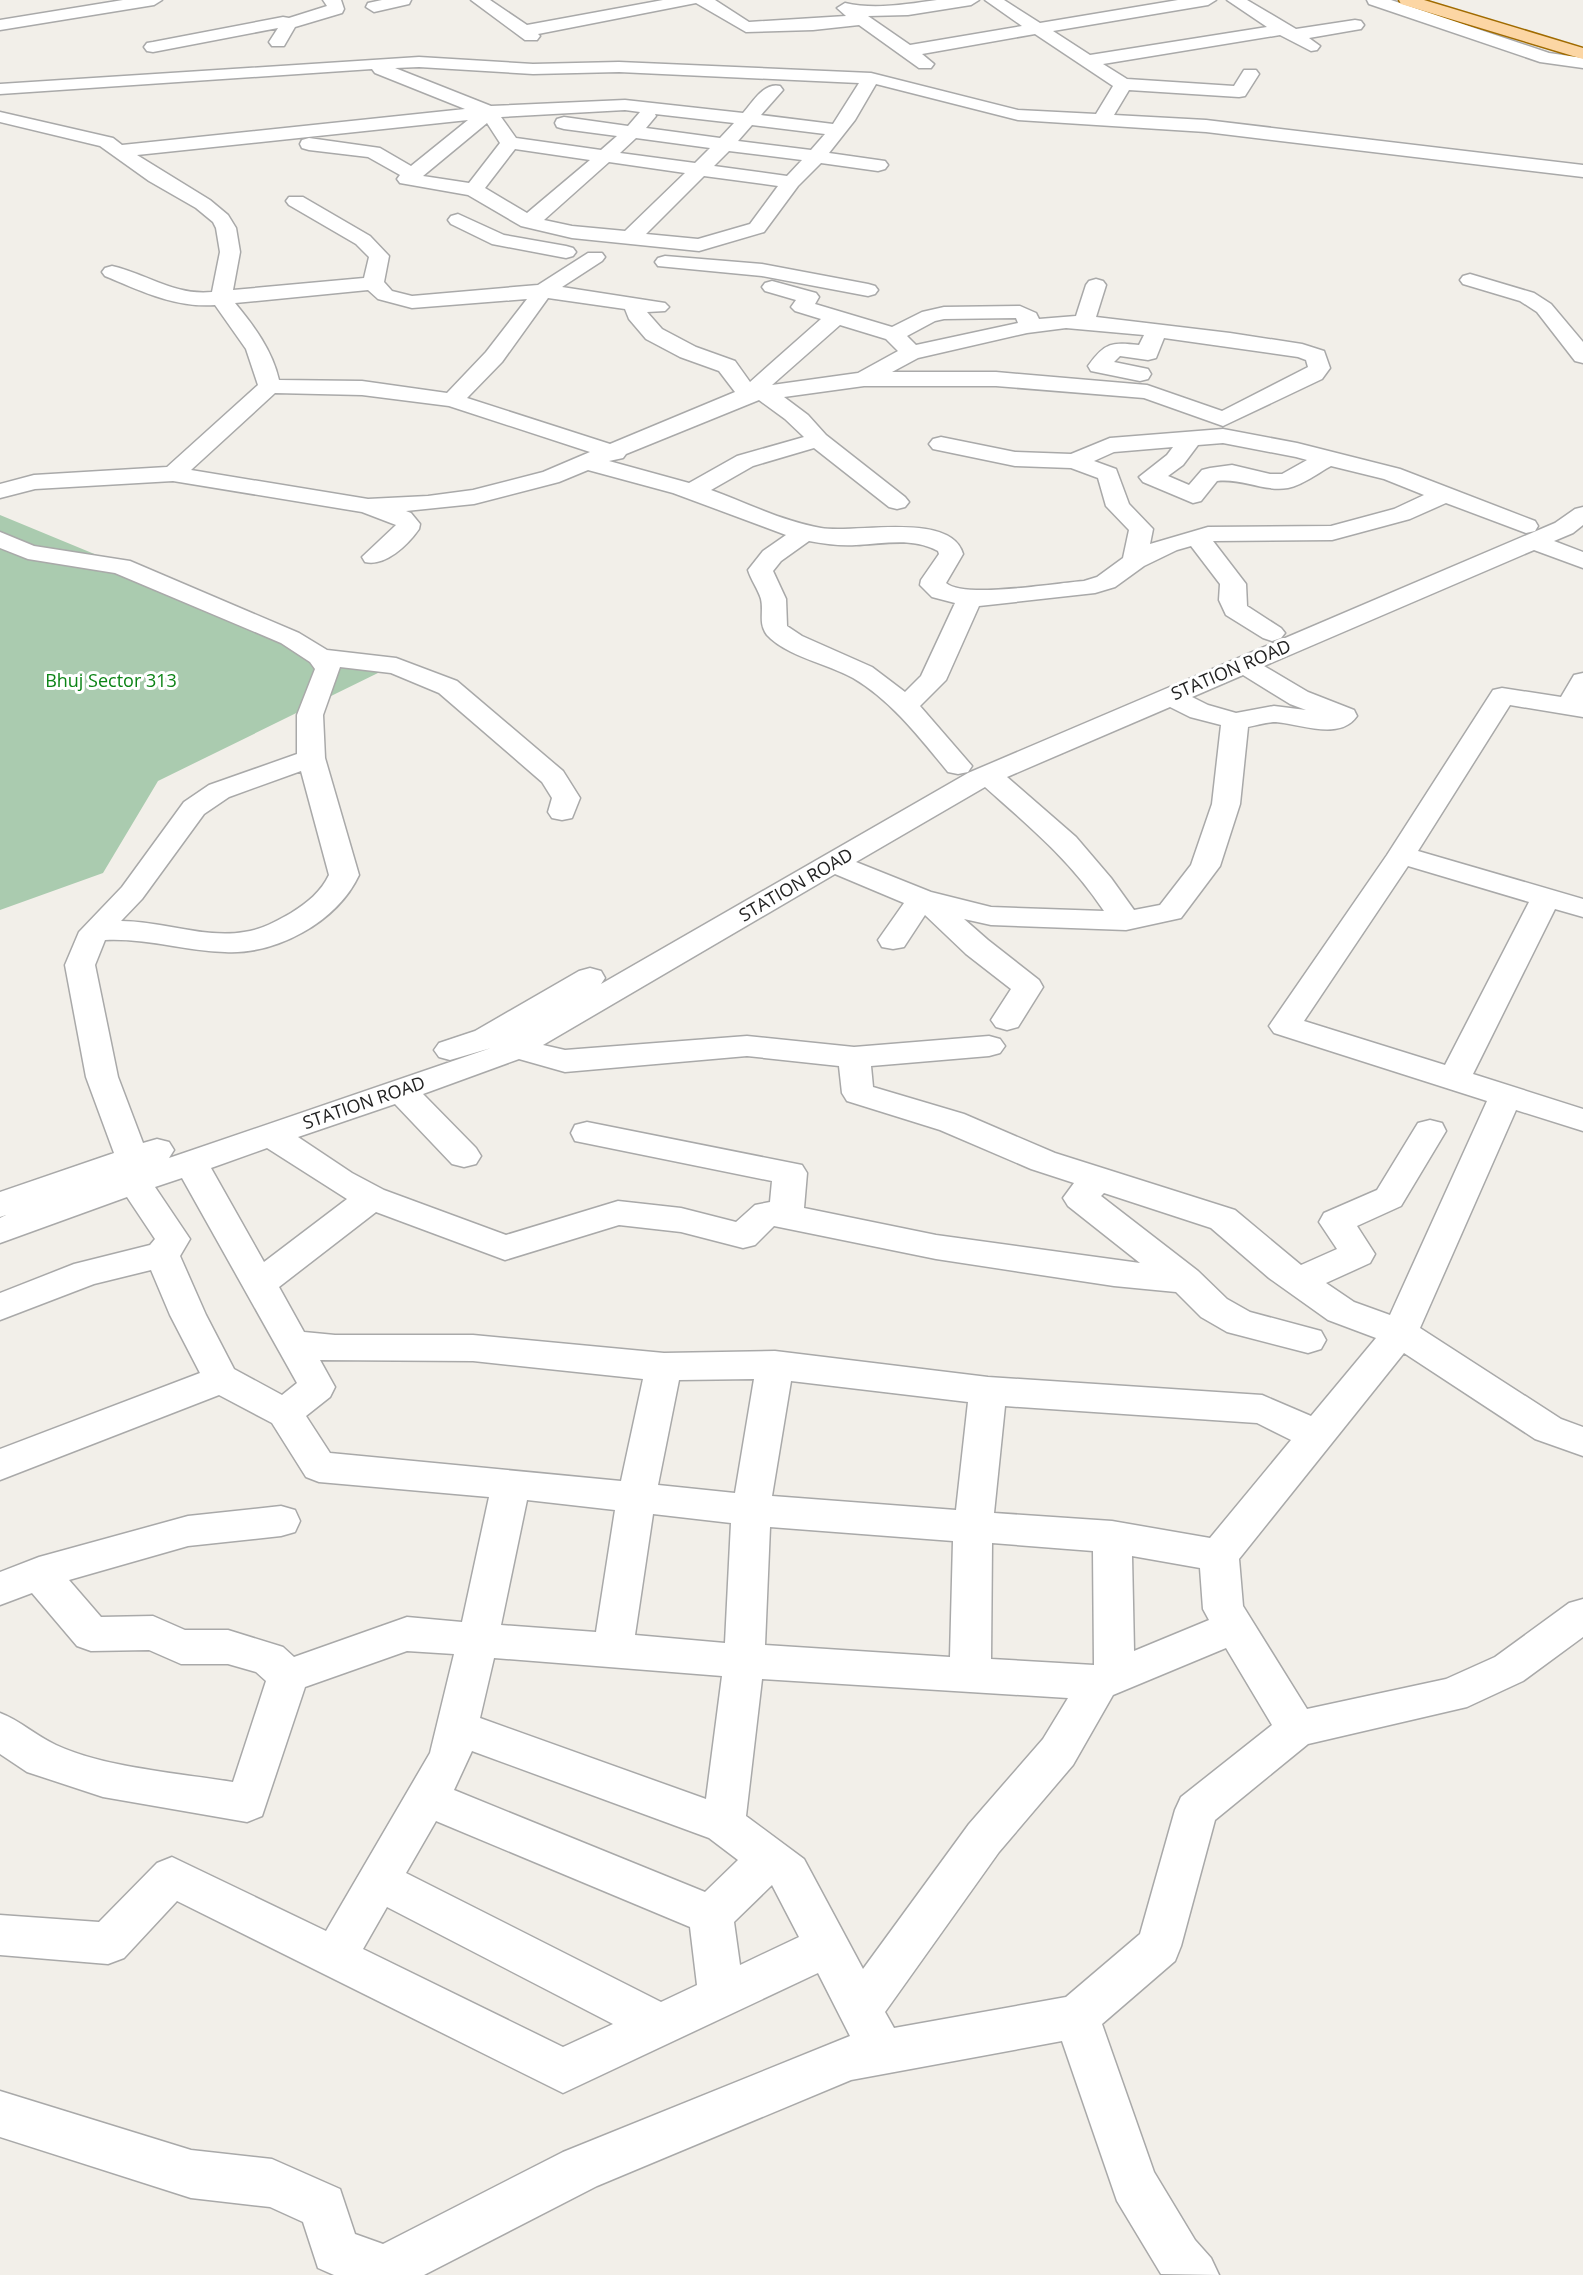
<svg xmlns="http://www.w3.org/2000/svg" width="1583" height="2275" font-family="'Open Sans',sans-serif">
<style>
.cemetery{fill:#aacbaf}
.lines{fill:none;stroke-linecap:round;stroke-linejoin:round}
.minor-casing{stroke:#a9a9a9;stroke-width:3}
.major-casing{stroke:#a06b00;stroke-width:3}
.minor{fill:#fff;fill-rule:evenodd}
.major{fill:#fcd6a4;fill-rule:evenodd}
.labels{text-anchor:middle;stroke-width:6;stroke-linejoin:round;paint-order:stroke}
.street-label{font-size:18px;fill:#222;stroke:#fff}
.park-label{font-size:18px;fill:#0c8416;stroke:#fff}
</style>
<rect width="100%" height="100%" fill="#f2efe9"/>
<path class="cemetery" d="M0,515l380,157 -222,109 -55,92 -103,37z"/>
<g class="lines">
<defs>
<g id="minor">
<path d="M123,0h39l-8,5 -154,25v-10z"/>
<path d="M323,0h18l3,9 -2,4 -47,14 -11,19h-12l-3,-4 9,-14 -125,24 -6,-1 -3,-4 3,-4 6,-1 130,-25 6,1 38,-12z"/>
<path d="M382,0h29l-2,4 -35,8 -8,-5 2,-4z"/>
<path d="M471,0h19l37,25 136,-25h52l34,22 97,-6 -9,-8 8,-5c30,7 62,1 92,-3 14,0 28,0 42,0l-8,5 -63,10 -40,1 42,29 112,-19 -37,-26h19l36,23 138,-23h38l-8,5 -155,26 37,24 177,-28 -40,-27h20l49,29 59,-9 6,1 3,4 -3,4 -6,1 -46,8 11,8 -3,4 -6,1 -31,-16 -177,29 24,15 107,7 10,-16h12l3,4 -14,22 -6,1 -110,-7 -15,25 92,5 377,45v12l-377,-45 -188,-12 -142,-36 -21,36 -26,33 56,8 3,4 -3,4 -7,2 -57,-8 -23,23 -34,46 -65,19 -127,-13 -51,-12 -53,-31 -68,-12 -3,-4 3,-4 -32,-18 -59,-7 -7,-2 -2,-4 2,-4 7,-2 71,10 31,18 57,-46 -331,35 73,45 18,15 8,13 4,24 -7,38 131,-12 5,-21 -13,-13 -67,-39 -3,-4 3,-4h14l67,39 19,20 -5,26 8,9 20,5 126,-11 50,-32h14l3,4 -3,4 -40,26 103,16 4,4 -4,4 -18,1 15,17 34,18 39,14 15,21 71,-63 -26,-8 -4,-4 5,-7 -31,-9 -3,-4 3,-4 7,-2 44,12 3,4 -4,7 77,23 30,-15 22,-5 76,-1 16,7 3,6 37,-3 10,-31 3,-4 7,-2 7,2 3,4 -10,32 134,16 72,11 22,7 6,17 -8,11 -99,47 -79,-28 -148,-12h-132l-80,11 24,18 18,20 79,62 4,5 -4,5 -8,2 -8,-2 -75,-59 -61,18 -42,24c36,13 71,31 110,38 34,6 130,-17 142,26l-17,29c18,16 110,0 138,-2l13,-4 26,-19 6,-28 -23,-24 -8,-28 -27,-10 -56,-2 -82,-17 -4,-5 4,-5 8,-2 74,15 56,2 39,-16 113,-9 74,14 103,26 135,52 3,5 -3,5 -9,2 -80,-30 -36,16 -78,21 -119,1 33,43 1,22 34,22 4,5 -4,5 -9,3 -9,-3 -37,-23 -7,-15 1,-16 -29,-38 -14,4 -33,16 -29,21 -20,6 -116,13 -33,74 -26,26 52,60 -4,6 -10,2 -10,-2c-28,-34 -56,-71 -95,-94 -25,-14 -67,-22 -86,-43 -9,-12 -3,-23 -6,-36 -3,-10 -10,-19 -13,-29l15,-19 23,-16 -113,-42 -85,-23 -29,12 -85,22 -68,7 5,2 9,11 -1,5c-11,16 -34,38 -54,33l-3,-5 34,-32 -34,-13 -189,-31 -138,8 -35,9v-14l34,-9 133,-8 91,-82 -12,-36 -31,-44c-40,3 -74,-14 -110,-29l-3,-4 3,-4 7,-2c35,8 63,30 100,26l8,-40 -4,-24 -3,-6 -17,-14 -47,-27 -49,-35 -100,-24v-10l113,26 9,7 343,-36 -90,-36 -3,-4 -372,25v-10l419,-27 114,7 86,-2 252,11 147,37 78,4 17,-28 -78,-52 -113,20 12,10 -3,4h-12l-60,-43 -46,5 -67,2 -50,-29 -158,31 2,2 -3,4h-12zM419,67l114,7 86,-2 240,11 -26,41 -72,-9 22,-25 -3,-4c-16,-4 -27,16 -37,27l-118,-13 -134,6 -96,-38zM625,110l15,2 -12,14 -64,-9 -7,2 -2,4 2,4 7,2 53,7 -16,14 -85,-12 -15,-21zM655,114l79,9 -14,15 -74,-10 10,-12zM487,123l13,20 -31,40 -46,-7zM752,125l73,9 -14,16 -73,-9zM636,138l74,10 -15,15 -75,-10zM515,149l75,11 -63,53 -42,-25zM729,151l73,9 -15,16 -73,-10zM609,162l76,11 -60,58 -53,-5 -28,-6zM704,176l74,10 -28,38 -52,15 -52,-5zM368,290l10,9 34,9 115,-9 -41,53 -39,41 -85,-12 -83,-1c-7,-30 -25,-54 -44,-77zM548,298l77,11 4,10 17,20 34,18 39,14 16,21 -125,52 -143,-46 35,-36zM1016,318l2,5 -102,22 -9,-9 28,-15 9,-2zM840,325l46,14 12,12 -40,22 -86,12zM1066,328l78,7 -5,10c-27,-3 -34,-3 -51,21l3,5 49,10 8,-2 3,-5 -3,-5 -34,-7 6,-6 28,4 8,-2 8,-20 134,19 8,3 2,7 -86,44 -75,-26 -151,-13h-104l26,-14 109,-25zM275,393l87,2 87,11 141,46 -47,20 -70,18 -45,6 -60,3 -177,-29zM759,400l26,19 19,18 -67,19 -48,27 -80,-22 14,-3 3,-4zM1223,443l73,14 11,3 -25,14h-12l-38,-9 -22,3 -8,2 -13,15 -21,-9 15,-11 15,-20zM1173,447l-6,8 -28,22 4,5 50,21 8,-2 16,-20c25,-3 47,11 71,7 15,-3 30,-15 43,-22l53,13 40,16 -30,14 -63,17 -123,1 -58,17 3,-15 -24,-25 -13,-35 -22,-8 20,-9zM809,541c16,3 31,5 47,4 29,-1 55,-8 82,6l1,3 -18,26 -1,5 12,12 23,6 -34,73 -16,16 -33,-25 -70,-31 -15,-10 -1,-27 -13,-28 8,-10z"/>
<path d="M1367,0h24l158,53 34,5v10l-43,-6 -171,-58z"/>
<path d="M458,214l46,21 62,11 7,2 3,4 -3,4 -7,2 -74,-14 -41,-20 -3,-4 3,-4z"/>
<path d="M665,256l97,8 106,20 7,2 3,4 -3,4 -7,2 -106,-20 -104,-10 -3,-4 3,-4z"/>
<path d="M1470,274l64,19 17,11 32,38v21l-8,-2 -38,-49 -17,-11 -57,-17 -3,-4 3,-4z"/>
<path d="M1583,507v18l-10,8 -19,8 29,11v16l-49,-18 -270,116 44,26 46,18 3,6c-17,25 -56,8 -81,6 -9,0 -19,3 -28,5l-8,77 -20,62 -39,52 -55,12 -135,-5 -27,-6 24,21 51,40 4,7 -25,40 -11,3 -11,-3 -5,-7 20,-31 -45,-35 -41,-39 -21,32 -11,2 -11,-2 -4,-7 26,-37 -69,-29 -292,171 22,5 182,-14 107,11 135,-11 11,3 5,7 -5,7 -11,3 -118,10 2,21 91,27 91,39 180,57 66,55 36,-16 -18,-27 5,-9 53,-23 41,-67 12,-3 12,3 4,8 -45,75 -44,20 18,28 -5,9 -44,20 28,19 36,13 97,-214 -213,-68 -5,-7 118,-171 106,-165 9,-2 59,9 13,-22 9,-2v44l-73,-12 -92,146 165,48v18l-28,-8 -82,165 110,35v22l-67,-21 -96,218 141,91 22,8v29l-48,-17 -131,-86 -165,206 4,47 64,103 139,-30 49,-22 74,-54 14,-4v38l-60,44 -56,26 -159,37 -93,76 -34,126 -6,15 -73,63 52,148 41,68 16,18 8,17 -58,-1 -44,-73 -55,-160 -211,39 -254,106 -173,89h-90l-16,-7 -15,-46 -33,-15 -79,-9 -191,-61v-46l191,59 81,9 68,30 15,45 28,10 180,-92 287,-116 -32,-63 -255,120 -386,-192 -53,57 -16,6 -108,-9v-40l99,7 58,-59 15,-6 154,74 104,-178 24,-99 -47,-3 -102,36 -43,129 -15,6 -144,-25 -76,-25 -27,-18v-41c21,8 36,23 56,32 50,23 122,28 177,37l33,-101 -10,-9 -28,-8h-47l-32,-14 -58,1 -14,-5 -45,-53 -32,12v-33l39,-15 149,-41 93,-10 14,4 5,11 -5,11 -14,4 -93,10 -119,34 32,37 52,-1 32,14h43l55,17 11,10 113,-40 55,5 27,-125 -170,-15 -13,-5 -34,-54 -53,-28 -219,85v-31l200,-76 -30,-58 -19,-45 -57,14 -94,36v-27l74,-29 76,-19 5,-6 -28,-42 -127,46v-25l6,-3 -6,2v-25l114,-39 -28,-76 -21,-112 14,-33 43,-45 62,-85 25,-17 88,-31v-39l18,-46 -5,-7 -29,-19 -166,-70 -87,-14 -28,-11v-16l34,14 96,15 169,72 28,17 69,8 61,23 106,90 17,27 -8,20 -10,2 -10,-2 -4,-6 4,-14 -10,-16 -103,-89 -48,-20 -51,-6 -17,48 2,43 34,117c-22,47 -83,80 -134,77 -40,-1 -78,-14 -120,-12l-10,25 23,112 25,66 14,-4 12,3 5,8 -5,8 322,-110 -41,12 -11,-3 -5,-7 5,-7 36,-12 104,-60 11,-3 11,3 4,7 -4,6 367,-211 587,-250 20,-14zM1243,675l47,29 16,6 -32,-4 -38,7 -28,-8 -16,-8zM1170,707l20,10 31,8 -9,79 -21,61 -31,40 -26,5 -23,-32 -35,-41 -69,-60zM301,771l28,104c-8,17 -22,28 -38,38 -14,8 -30,17 -47,19 -38,7 -83,-11 -123,-11l21,-22 62,-85 25,-17zM985,787c45,40 85,73 119,124l-113,-4 -60,-15 -75,-30zM1408,866l121,36 -84,163 -141,-44zM747,1056l92,10 3,27 5,8 93,29 91,39 43,14 -11,15 5,8 72,57 -204,-28 -132,-27 3,-35 -5,-8 -215,-43 -12,3 -4,8 4,8 197,40 -2,21 -15,3 -19,17 -55,-14 -63,-7 -112,34 -122,-45 -32,-17 -54,-36 97,-33 57,60 12,3 12,-3 5,-8 -5,-8 -53,-54 96,-35 46,13zM267,1148l80,51 -83,63 -53,-94zM182,1178l115,205 -15,12 -48,-26 -28,-54 -26,-59 10,-17 -35,-52zM1104,1193l107,35 58,50 59,42 48,18 -65,78 -49,-21 -274,-18 -213,-26 -111,2 -191,-18h-138l-31,-3 -25,-45 97,-75 129,48 114,-35 62,7 62,16 12,-3 19,-19 162,33 178,27 62,6 25,25 26,15 81,21 13,-4 5,-9 -5,-9 -71,-19 -23,-13 -29,-28 -97,-75zM320,1360l153,1 170,18 -22,102 -291,-28 -24,-37 24,-19 5,-10zM754,1379l-19,114 -77,-8 21,-105zM791,1381l177,21 -12,108 -184,-14zM1005,1406l252,17 34,17 -81,98 -98,-17 -118,-8zM527,1500l88,10 -19,122 -95,-7zM653,1514l78,9 -6,120 -90,-8zM770,1527l183,14 -3,116 -185,-12zM992,1543l101,8 1,114 -103,-6zM1132,1556l68,12 3,41 6,11 -75,31zM1226,1648l46,77 -91,72 -6,13 -35,124 -74,63 -172,31 -9,-16 114,-160 74,-87 40,-70zM494,1658l228,18 -16,123 -226,-81zM762,1679l306,19 -25,41 -74,85 -106,145 -59,-110 -58,-43zM472,1751l237,87 29,22 -33,32 -251,-102zM436,1821l254,106 7,58 -36,17 -255,-129zM772,1885l27,52 -59,28 -6,-43zM387,1907l226,117 -50,23 -200,-98z"/>
</g>
<path id="major" d="M1399,0h25l159,48v11l-182,-55z"/>
</defs>
<use href="#minor" class="minor-casing"/>
<use href="#major" class="major-casing"/>
<use href="#minor" class="minor"/>
<use href="#major" class="major"/>
</g>
<g class="labels">
<g class="street-label">
<text transform="translate(1231 670) rotate(-23)" y="6">STATION ROAD</text>
<text transform="translate(796 885) rotate(-30)" y="6">STATION ROAD</text>
<text transform="translate(364 1103) rotate(-19)" y="6">STATION ROAD</text>
</g>
<g class="park-label">
<text x="111" y="687">Bhuj Sector 313</text>
</g>
</g>
</svg>
